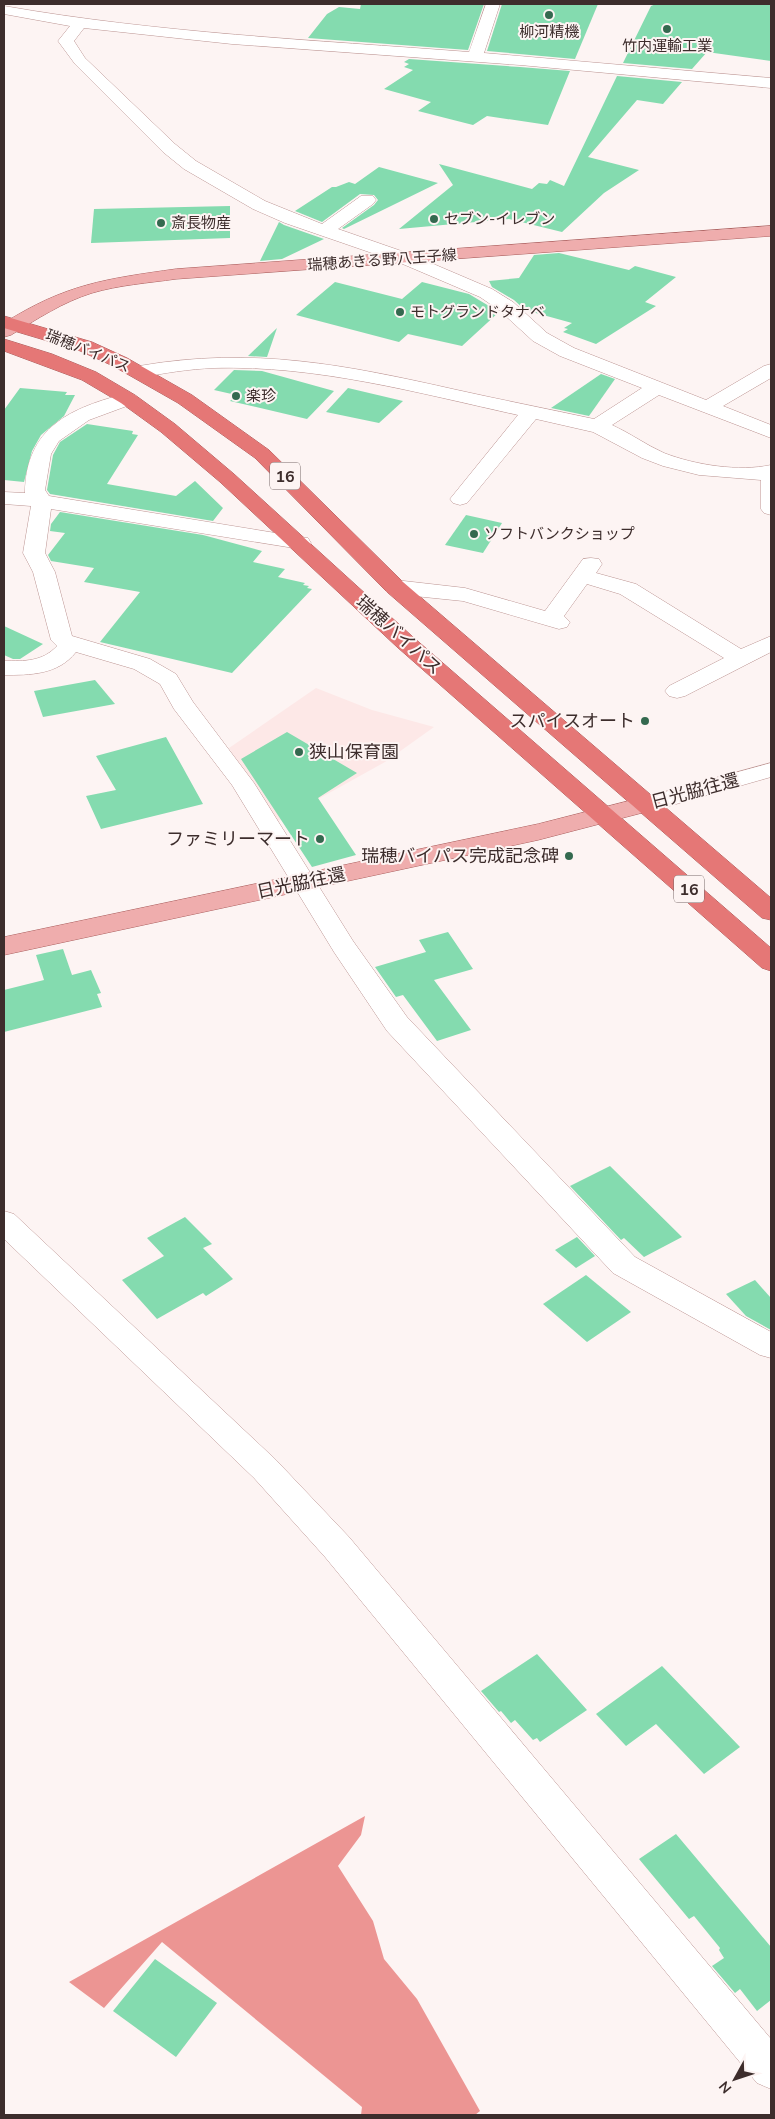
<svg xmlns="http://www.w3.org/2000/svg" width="775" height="2119" font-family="'Nunito Sans','Noto Sans JP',sans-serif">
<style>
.built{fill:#fde8e7}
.forest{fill:#ec9593}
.building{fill:#84dbaf}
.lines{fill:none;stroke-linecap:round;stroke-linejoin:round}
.minor-casing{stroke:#bc9492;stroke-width:1}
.major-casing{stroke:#aa5d5c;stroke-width:1}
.highway-casing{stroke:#aa5d5c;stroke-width:1}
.minor{fill:#fff;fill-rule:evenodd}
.major{fill:#efadad;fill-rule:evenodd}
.highway{fill:#e57776;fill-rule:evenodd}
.poi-dot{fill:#34694f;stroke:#fdf4f3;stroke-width:2}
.labels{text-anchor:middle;stroke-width:4;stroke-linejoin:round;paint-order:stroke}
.far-poi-label{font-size:15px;fill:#3d2d2c;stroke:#fdf4f3;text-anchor:start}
.far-street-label{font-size:15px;fill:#3d2d2c;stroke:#fdf4f3}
.shield{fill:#fdf4f3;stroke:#776968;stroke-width:1}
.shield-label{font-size:16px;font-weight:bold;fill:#3d2d2c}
.street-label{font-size:18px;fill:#3d2d2c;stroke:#fdf4f3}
.poi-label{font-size:18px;fill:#3d2d2c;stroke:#fdf4f3;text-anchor:end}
</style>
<rect width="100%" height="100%" fill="#fdf4f3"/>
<path class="built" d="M316,688l56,22 62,17 -49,35 -110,61 -46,-75z"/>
<path class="forest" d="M365,1816l-4,19 -23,31 35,55 11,38 33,40 63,112 -5,4h-114l1,-8 -200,-165 -58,66 -35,-26z"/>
<g class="building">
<path d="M361,4h123l-16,46 -160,-12 19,-24 12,-7 21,2z"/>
<path d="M502,4h96l-23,55 -88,-8z"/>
<path d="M656,4h115v57l-64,-9 -15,17 -69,-6 28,-57z"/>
<path d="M409,59l111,8 50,4 -22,54 -61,-9 -14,9 -55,-14 13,-9 -47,-13 29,-19 -9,-3 5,-3 -5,-2z"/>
<path d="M617,76l65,6 -19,22 -26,-4 -49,57 51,13 -35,23 -42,39 -53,-13 -110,10 54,-44 -14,-21 93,25 7,-6 8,1 3,-4 14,6z"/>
<path d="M379,167l59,16 -94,46 -2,-1 32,-23 4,-5 -4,-5 -14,-1 -38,28 -27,-11 37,-24h4l13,-5 6,2z"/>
<path d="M230,206v32l-139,5 3,-34z"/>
<path d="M279,222l5,3 40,14 -42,20 -22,2z"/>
<path d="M559,253l70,17 6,-4 41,11 -31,25 11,4 -60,38 -33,-12 5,-3 -4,-1 8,-5 -47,-13 -11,-10 -22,-13 -3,-6 30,-3 15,-23z"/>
<path d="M335,282l67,17 20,-17 47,12 30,18 -37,34 -54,-12 -9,8 -103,-27z"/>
<path d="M277,328l-10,29 -19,-1z"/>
<path d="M234,370l28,1 72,20 -27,28 -77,-18 6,-6 -22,-5z"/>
<path d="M601,374l14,5 -26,37 -38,-8z"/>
<path d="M20,388l47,4 -2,3h10l-11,21 -23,19 -9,16 -8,31 -20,-2v-70z"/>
<path d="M348,388l55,13 -24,22 -53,-11z"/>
<path d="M87,424l46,7 -1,3 6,1 -31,49 69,12 19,-15 28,27 -10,13 -163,-27 -3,-4 6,-35 7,-13z"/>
<path d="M60,512l143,23 59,16 -9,11 32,7 -7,8 27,6 -2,2 6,1 -2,2 5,1 -80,84 -132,-31 40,-50 -56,-10 10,-14 -43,-7 -3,-6 17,-22 -15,-2 1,-7z"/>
<path d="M466,515l36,8 -19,30 -38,-8z"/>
<path d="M4,626l39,18 -23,15h-7l-9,-4z"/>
<path d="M95,680l20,24 -72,13 -9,-26z"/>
<path d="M287,732l70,41 -39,25 38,57 -44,12 -71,-108z"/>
<path d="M166,737l37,67 -102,25 -15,-33 30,-6 -20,-34z"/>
<path d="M448,932l25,37 -39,11 37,50 -34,11 -34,-46 -7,2 -21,-30 51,-15 -7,-12z"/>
<path d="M63,949l9,26 19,-5 10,23 -4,1 5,13 -98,25v-42l40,-10 -8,-25z"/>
<path d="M610,1166l72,71 -38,20 -20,-19 -3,2 -51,-54z"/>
<path d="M185,1217l27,27 -9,4 30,31 -27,17 -3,-3 -46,26 -35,-39 42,-24 -17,-18z"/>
<path d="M577,1237l18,19 -19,12 -21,-18z"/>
<path d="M586,1275l45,37 -44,30 -44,-38z"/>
<path d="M755,1280l16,18v32l-25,-14 -20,-22z"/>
<path d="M537,1654l50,56 -47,32 -3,-4 -4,2 -18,-20 -4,3 -10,-12 -2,1 -18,-21z"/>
<path d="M662,1666l78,81 -36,27 -48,-50 -30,22 -30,-32z"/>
<path d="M676,1834l95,113v53l-14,11 -17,-22 -5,4 -23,-27 12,-8 -5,-8 1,-2 -26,-32 -5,3 -50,-60z"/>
<path d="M155,1959l62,44 -41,54 -63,-46z"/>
</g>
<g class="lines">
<defs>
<g id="minor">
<path d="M486,4h14l-16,49 287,25v10l-251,-23 -288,-21 -148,-16 -10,13 11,17 90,86 21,17 69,40 57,23 39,-28h12l3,4 -3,4 -35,25 72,25 82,35 21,13 34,31 27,15 132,52 58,-34 7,-2v14l-48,28 48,19v13l-112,-43 -47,30c18,8 34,20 52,28 31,12 75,19 107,12v50l-7,-2 -3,-4v-29l-62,-5 -36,-9 -21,-8 -49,-26 -57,-13 -69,84 -7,2 -7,-2 -3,-4 68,-84c-100,-22 -201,-50 -304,-47 -25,1 -50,5 -75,10l-7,-2 -3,-4 3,-4 7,-2c114,-20 207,-1 318,24 45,10 91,19 137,29l48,-31 -82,-32 -27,-15 -34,-31 -19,-13 -82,-35 -113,-39 -32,-14 -69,-40 -21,-17 -88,-88 -17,-23 12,-15 -66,-12v-8c154,27 309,34 465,46z"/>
<path d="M128,393l7,2 3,4 -3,4 -46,17 -30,21 -8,13 -6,36 4,6 251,41 8,1 3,5 -3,5 -8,1 -249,-40 -6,44 10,19 17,64 78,23 26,15 17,28 61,81 99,158 54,76 228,240 136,75v26l-11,-3 -147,-82 -226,-242 -53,-79 -102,-167 -58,-76 -14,-25 -26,-15 -58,-17c-18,23 -46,23 -72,23v-14c21,0 38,1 53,-15l-6,-6 -18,-68 -10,-19 8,-47 -27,-2v-12l21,1c1,-66 45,-85 103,-100z"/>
<path d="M591,558l8,1 3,5 -6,9 40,11 105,65 30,-13v16l-86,44 -8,2 -8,-2 -4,-5 4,-5 55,-28 -104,-64 -33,-10 -23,32 6,6 -3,5 -8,2 -96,-28 -68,-7 -8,-2 -3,-5 3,-5 8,-2 70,8 80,23 38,-52z"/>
<path d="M771,763v14l-123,35 -9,-3 -3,-5 3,-5z"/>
<path d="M4,1211l10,3 262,246 73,77 422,502v50l-14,-6 -432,-526 -71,-79 -250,-239z"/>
</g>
<g id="major">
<path d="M771,226v10l-595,43c-28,4 -57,6 -84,14 -29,9 -55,26 -81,42l-7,2v-14c62,-39 101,-44 172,-54z"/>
<path d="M648,796l9,3 3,5 -3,5 -119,31 -534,115v-18l534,-113z"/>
</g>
<g id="highway">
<path d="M4,316l88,26 35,16 65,37 77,55 134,132 368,316v22l-9,-2 -375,-326 -132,-134 -77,-55 -65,-37 -35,-16 -74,-22z"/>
<path d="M4,339l48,15 44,18 39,23 40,29 59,50 179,163 358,311v23l-9,-3 -365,-321 -177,-165 -59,-50 -40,-29 -39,-23 -78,-29z"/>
</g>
</defs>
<use href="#minor" class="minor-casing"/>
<use href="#major" class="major-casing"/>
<use href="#highway" class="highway-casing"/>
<use href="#minor" class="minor"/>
<use href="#major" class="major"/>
<use href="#highway" class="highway"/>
</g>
<g class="poi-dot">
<circle cx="549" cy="15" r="5"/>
<circle cx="667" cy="29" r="5"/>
<circle cx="434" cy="219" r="5"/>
<circle cx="161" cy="223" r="5"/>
<circle cx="400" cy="312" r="5"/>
<circle cx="236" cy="396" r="5"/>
<circle cx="474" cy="534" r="5"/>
<circle cx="645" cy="721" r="5"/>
<circle cx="299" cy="752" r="5"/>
<circle cx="320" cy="839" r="5"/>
<circle cx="569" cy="856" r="5"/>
</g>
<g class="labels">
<g class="far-poi-label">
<text x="549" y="37" text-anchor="middle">柳河精機</text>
<text x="667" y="51" text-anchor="middle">竹内運輸工業</text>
<text x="444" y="224">セブン-イレブン</text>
<text x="171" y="228">斎長物産</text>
<text x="410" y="317">モトグランドタナベ</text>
<text x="246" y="401">楽珍</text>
<text x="484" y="539">ソフトバンクショップ</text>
</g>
<g class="far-street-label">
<text transform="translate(382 260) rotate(-4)" y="5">瑞穂あきる野八王子線</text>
<text transform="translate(88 351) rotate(22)" y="5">瑞穂バイパス</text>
</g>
<g class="shield">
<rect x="270" y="462.5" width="30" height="27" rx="4"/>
<rect x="674" y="875.5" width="30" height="27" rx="4"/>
</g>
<g class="shield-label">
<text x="285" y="482">16</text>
<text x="689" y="895">16</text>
</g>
<g class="street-label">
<text transform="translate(399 635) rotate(42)" y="6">瑞穂バイパス</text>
<text transform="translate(695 791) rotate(-15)" y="6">日光脇往還</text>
<text transform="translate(301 883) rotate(-12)" y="6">日光脇往還</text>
</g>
<g class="poi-label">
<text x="635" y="727">スパイスオート</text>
<text x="309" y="758" text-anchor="start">狭山保育園</text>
<text x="310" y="845">ファミリーマート</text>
<text x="559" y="862">瑞穂バイパス完成記念碑</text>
</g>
</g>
<rect width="775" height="2119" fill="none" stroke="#3d2d2c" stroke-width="10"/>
<g transform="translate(735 2079) rotate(230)" stroke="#fdf4f3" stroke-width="4" paint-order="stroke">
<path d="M0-4L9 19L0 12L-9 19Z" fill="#3d2d2c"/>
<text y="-8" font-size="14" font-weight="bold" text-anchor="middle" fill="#3d2d2c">N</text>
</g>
</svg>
